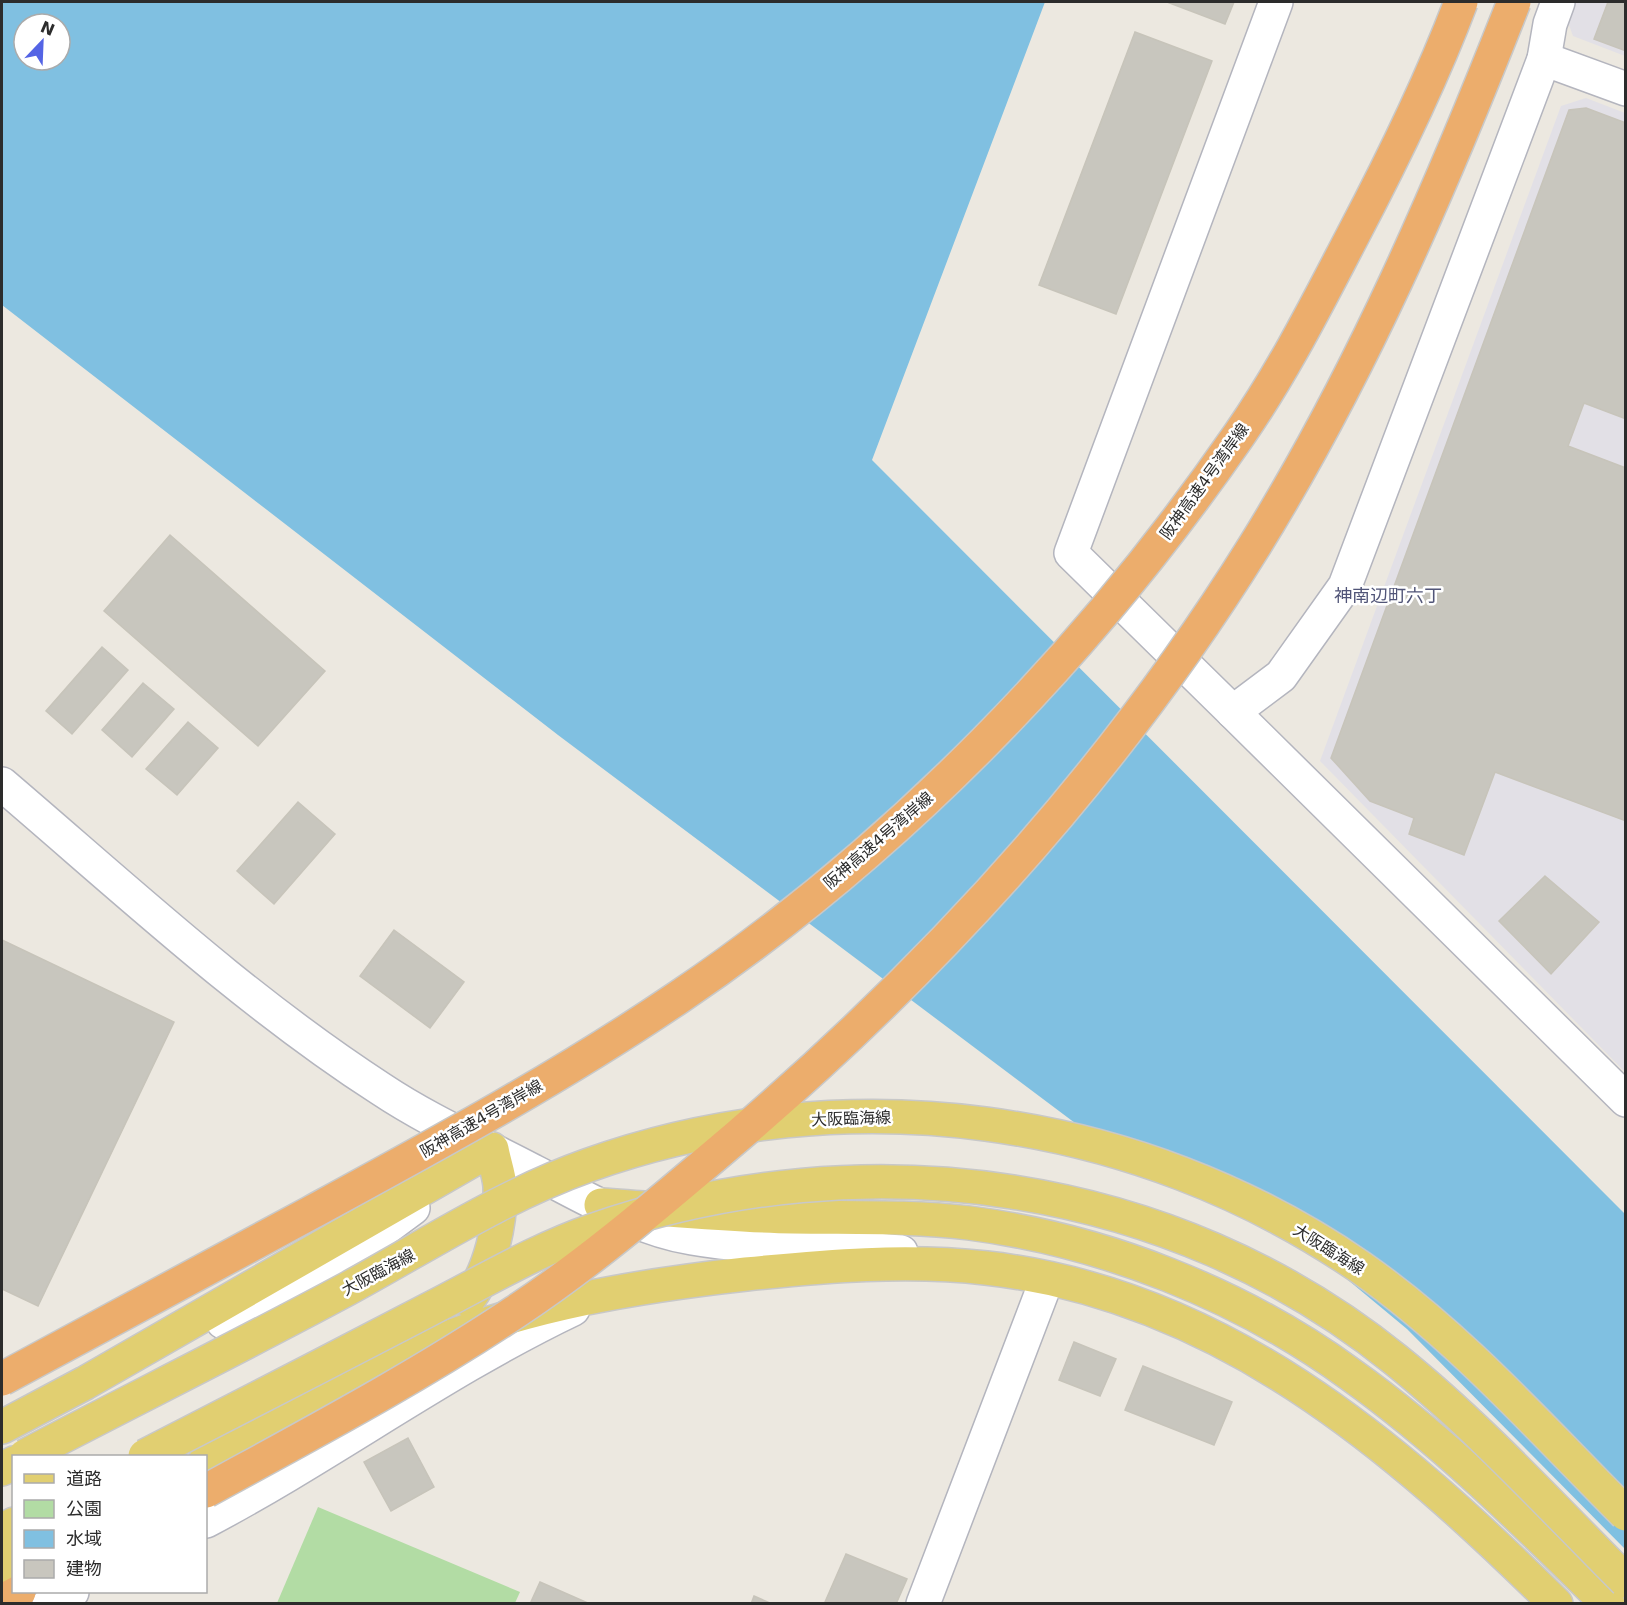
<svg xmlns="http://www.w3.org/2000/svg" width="1627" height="1605" font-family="'DejaVu Sans','Noto Sans JP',sans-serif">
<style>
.industrial{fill:#e2e0e6}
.green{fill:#b2dca4}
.water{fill:#80c0e1;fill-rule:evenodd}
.building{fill:#c8c6be;stroke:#c7c4ba;stroke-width:1.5}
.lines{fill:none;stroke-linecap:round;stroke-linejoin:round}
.minor-casing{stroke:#b4b5be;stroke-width:36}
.tertiary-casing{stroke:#b4b5be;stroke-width:36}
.primary-casing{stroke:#c8c8c8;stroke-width:36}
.motorway-casing{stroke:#c8c8c8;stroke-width:36}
.minor{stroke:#fff;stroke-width:33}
.tertiary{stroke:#fff;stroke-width:33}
.primary{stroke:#e1cf71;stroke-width:33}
.motorway{stroke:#ecad6c;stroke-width:33}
.primary-bridge-casing{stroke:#c8c8c8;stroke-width:36;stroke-linecap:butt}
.motorway-bridge-casing{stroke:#c8c8c8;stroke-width:36;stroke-linecap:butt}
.primary-bridge{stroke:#e1cf71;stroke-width:33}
.motorway-bridge{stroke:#ecad6c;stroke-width:33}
.labels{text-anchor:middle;stroke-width:5;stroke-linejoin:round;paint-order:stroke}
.street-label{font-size:16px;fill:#2c2c2c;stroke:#fff}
.neighbourhood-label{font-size:18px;fill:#515578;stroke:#fff}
</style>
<rect width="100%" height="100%" fill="#ece8e0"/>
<g class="industrial">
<path d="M1572,2h53v54l-52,-20 -7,-19z"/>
<path d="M1586,98l39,15v959l-305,-311 241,-655z"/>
</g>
<path class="green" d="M318,1507l202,85 -5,11h-238z"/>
<path class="water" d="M2,2h1043l-173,458 753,754v335l-218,-220 -65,-54 -74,-48 -141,-65 -569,-427 -556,-430zM24,24h36v36h-36z"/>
<g class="building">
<path d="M1167,2h67l-9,22z"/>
<path d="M1608,2h18v49l-32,-12z"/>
<path d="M1135,32l77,29 -96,253 -77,-29z"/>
<path d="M1586,108l40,15v296l-42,-16 -16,43 58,22v353l-131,-49 -31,83 -55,-21 5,-16 -44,-17 -39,-43 238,-648z"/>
<path d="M170,535l155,136 -67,75 -154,-135z"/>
<path d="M102,647l26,23 -56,64 -26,-23z"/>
<path d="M143,683l31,26 -42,48 -30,-27z"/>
<path d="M188,722l30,26 -41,47 -31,-26z"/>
<path d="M298,802l37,32 -61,70 -37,-33z"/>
<path d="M1545,876l54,46 -48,52 -52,-53z"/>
<path d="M394,930l70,52 -34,46 -70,-52z"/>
<path d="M2,940l172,82 -136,284 -36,-17z"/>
<path d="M1074,1342l42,17 -16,37 -41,-16z"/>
<path d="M1143,1366l89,36 -18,43 -89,-35z"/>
<path d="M408,1438l26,49 -43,24 -27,-49z"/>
<path d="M846,1554l61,25 -11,25 -71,-2z"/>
<path d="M540,1582l50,22h-60z"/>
<path d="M754,1596l18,8h-21z"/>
</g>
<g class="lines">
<defs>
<g id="minor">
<path d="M1558,2l-8,22 -6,35 -199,527 -64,90 -48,36 393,388"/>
<path d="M1544,59l82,30"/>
<path d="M1233,712l-162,-159 205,-551"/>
<path d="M223,1322l144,-80 46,-34"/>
<path d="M206,1521c125,-66 239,-151 367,-212"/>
<path d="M49,1604l23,-12"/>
<path d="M923,1604l124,-325"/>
</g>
<path id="tertiary" d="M2,784c123,105 243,217 379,305 48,32 101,55 152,82 50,25 103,58 159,67 68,12 139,7 209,14"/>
<g id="primary">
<path d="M601,1205c63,4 128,11 192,12 59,1 117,-1 176,6 134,17 271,71 381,151 94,67 176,149 258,230"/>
<path d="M2,1427l83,-44 407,-234c2,12 7,25 8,37 1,37 -9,84 -32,114"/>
<path d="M206,1459c48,-25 97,-50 146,-76 24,-12 48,-27 74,-37 102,-42 211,-60 320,-72 80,-8 160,-15 240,-6 234,26 409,177 570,336"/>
<path d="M2,1469l12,-6"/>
<path d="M2,1531l12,-7"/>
<path d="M2,1566l12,-7"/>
</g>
<path id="motorway" d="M2,1601l17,-9"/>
</defs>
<use href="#minor" class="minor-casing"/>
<use href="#tertiary" class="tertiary-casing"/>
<use href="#primary" class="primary-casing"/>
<use href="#motorway" class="motorway-casing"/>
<use href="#minor" class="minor"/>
<use href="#tertiary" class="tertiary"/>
<use href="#primary" class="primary"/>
<use href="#motorway" class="motorway"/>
<defs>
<g id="primary-bridge">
<path d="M25,1456c107,-56 216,-110 322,-167 79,-43 157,-94 242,-124 256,-91 547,-52 771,102 99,69 181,162 266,247"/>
<path d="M145,1456c94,-48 189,-97 283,-146 55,-28 108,-60 166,-80 270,-93 577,-52 802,130 82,66 155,146 230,221"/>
</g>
<g id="motorway-bridge">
<path d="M2,1379c104,-55 207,-111 310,-167 125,-68 249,-135 367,-215 219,-148 410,-345 560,-562 44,-63 78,-131 113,-198 40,-76 79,-155 109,-235"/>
<path d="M206,1491c104,-57 210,-113 309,-179 79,-52 152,-116 224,-177 198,-170 378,-368 516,-590 106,-171 186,-357 259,-543"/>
</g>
</defs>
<use href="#primary-bridge" class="primary-bridge-casing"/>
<use href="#motorway-bridge" class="motorway-bridge-casing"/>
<use href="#primary-bridge" class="primary-bridge"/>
<use href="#motorway-bridge" class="motorway-bridge"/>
</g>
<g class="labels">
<g class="street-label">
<text transform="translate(1204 481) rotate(-54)" y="6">阪神高速4号湾岸線</text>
<text transform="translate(878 840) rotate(-41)" y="6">阪神高速4号湾岸線</text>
<text transform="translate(481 1118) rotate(-30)" y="6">阪神高速4号湾岸線</text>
<text transform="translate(851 1118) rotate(-2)" y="6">大阪臨海線</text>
<text transform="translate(1329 1249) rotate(32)" y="6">大阪臨海線</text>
<text transform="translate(378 1272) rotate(-28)" y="6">大阪臨海線</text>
</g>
<g class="neighbourhood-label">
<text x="1388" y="602">神南辺町六丁</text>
</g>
</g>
<rect width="1627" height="1605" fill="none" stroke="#2c2c2c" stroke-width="6"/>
<rect x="12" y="1455" width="195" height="138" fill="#ffffff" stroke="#ababab" stroke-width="1.5"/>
<rect x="24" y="1474" width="30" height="9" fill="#e1cf71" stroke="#ababab" stroke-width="1.5"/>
<text x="66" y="1485" font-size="18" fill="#2c2c2c">道路</text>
<rect x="24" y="1500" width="30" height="18" fill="#b2dca4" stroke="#ababab" stroke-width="1.5"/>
<text x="66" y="1515" font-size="18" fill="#2c2c2c">公園</text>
<rect x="24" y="1530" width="30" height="18" fill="#80c0e1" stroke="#ababab" stroke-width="1.5"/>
<text x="66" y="1545" font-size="18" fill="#2c2c2c">水域</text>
<rect x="24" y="1560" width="30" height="18" fill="#c8c6be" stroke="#ababab" stroke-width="1.5"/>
<text x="66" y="1575" font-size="18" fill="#2c2c2c">建物</text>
<g transform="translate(42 42) rotate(23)"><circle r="28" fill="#ffffff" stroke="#ababab" stroke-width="1.5"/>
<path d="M0-4.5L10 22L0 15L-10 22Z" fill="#5464e5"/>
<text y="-9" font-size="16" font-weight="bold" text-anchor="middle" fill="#2c2c2c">N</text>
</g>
</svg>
